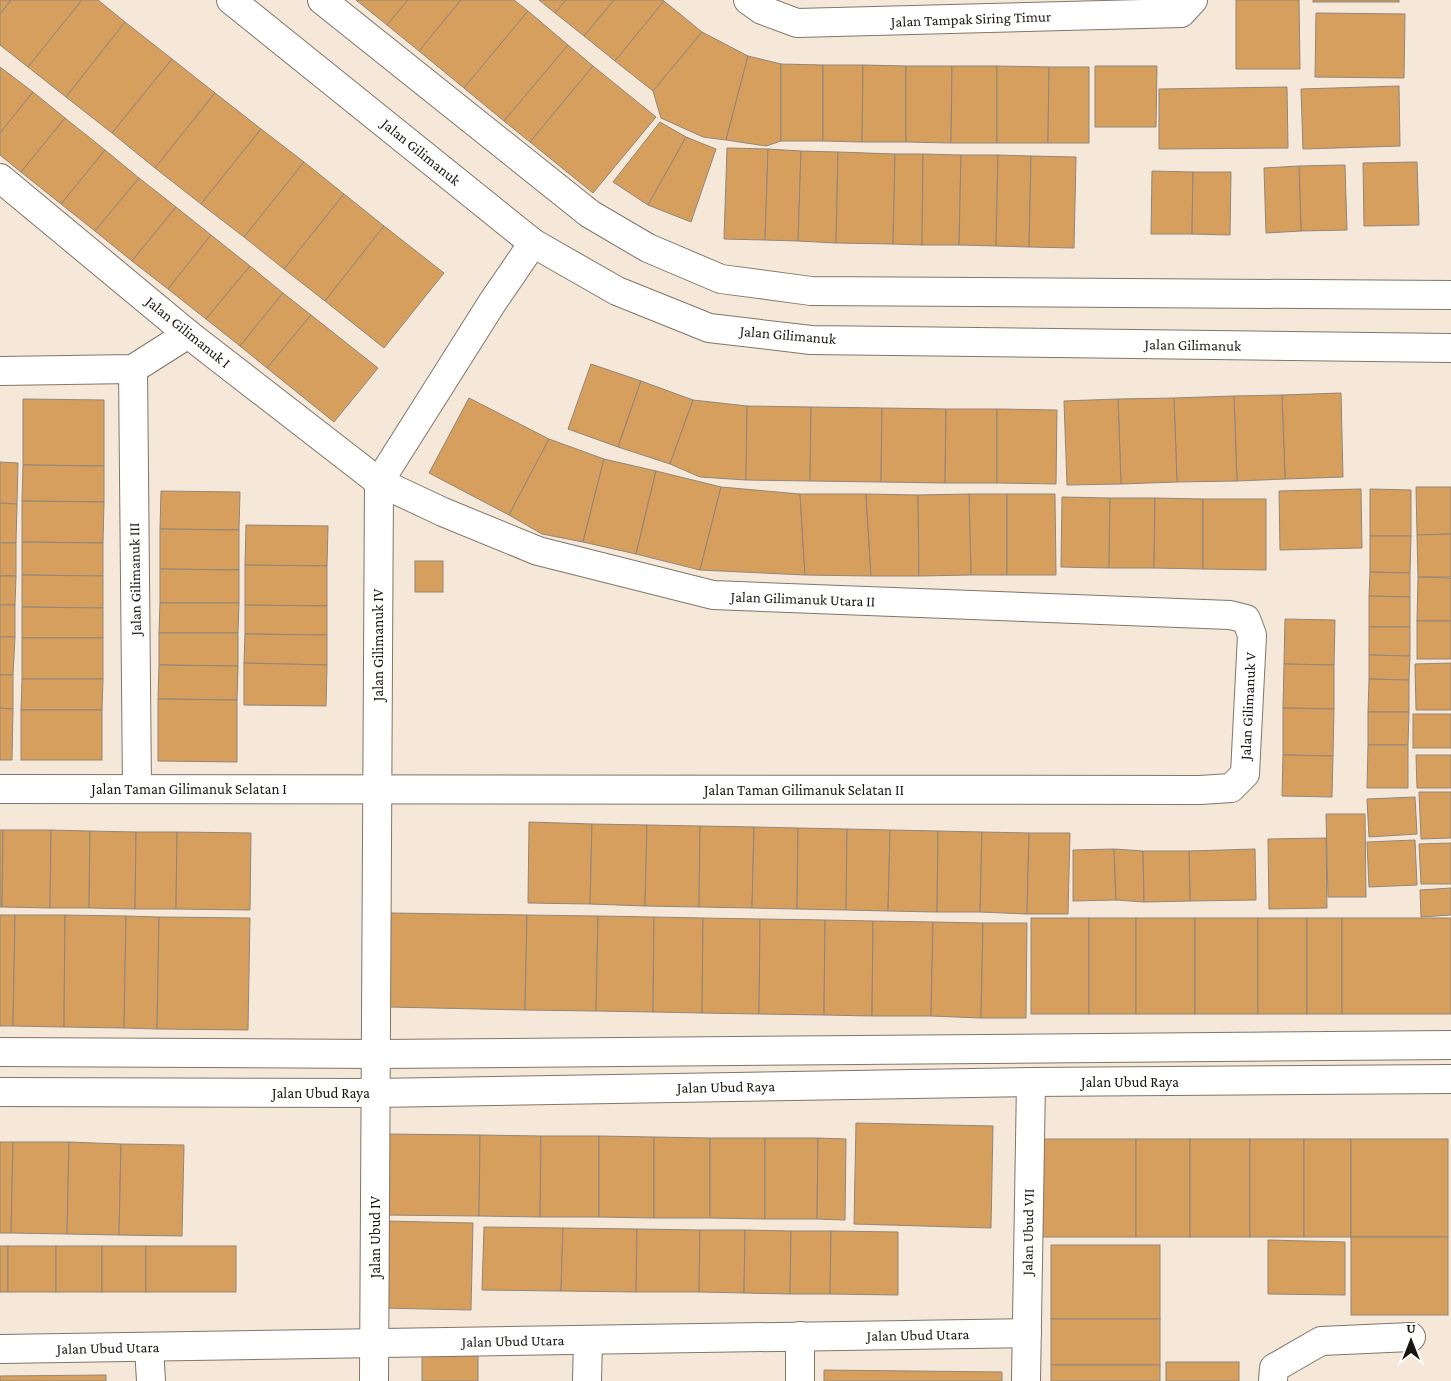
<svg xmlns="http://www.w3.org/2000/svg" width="1451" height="1381" font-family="'Crimson Pro',serif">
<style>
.building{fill:#d69f5e;stroke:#928679}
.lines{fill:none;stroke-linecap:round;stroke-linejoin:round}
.minor-casing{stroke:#817569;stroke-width:30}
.tertiary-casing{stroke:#817569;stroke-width:30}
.minor{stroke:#fff;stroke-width:28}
.tertiary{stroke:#fff;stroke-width:28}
.labels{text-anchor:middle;stroke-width:4;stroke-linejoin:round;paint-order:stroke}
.street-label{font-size:15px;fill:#191510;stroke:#fff}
</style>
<rect width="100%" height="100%" fill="#f5e8d9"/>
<g class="building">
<path d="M0,0h11l-11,14z"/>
<path d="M11,0h71l-54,67 -28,-22v-31z"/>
<path d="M82,0h16l27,22 -59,75 -38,-30z"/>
<path d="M356,0h52l-21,25z"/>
<path d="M408,0h53l-42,51 -32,-26z"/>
<path d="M461,0h53l14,11 -64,77 -45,-37z"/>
<path d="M539,0h27l-11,13z"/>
<path d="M566,0h48l-30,36 -29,-23z"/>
<path d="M614,0h48l2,1 -49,60 -31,-25z"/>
<path d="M1236,0h63l1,69h-64z"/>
<rect x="1313" y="0" width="86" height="2"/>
<path d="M664,1l38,31 -49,59 -38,-30z"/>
<path d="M528,11l40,34 -64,76 -40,-33z"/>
<path d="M1316,13l89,1 -1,64 -89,-1z"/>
<path d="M125,22l47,37 -60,74 -46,-36z"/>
<path d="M702,32l46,24 -22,84 -23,-3 -42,-19 -8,-27z"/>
<path d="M568,45l25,21 -63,76 -26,-21z"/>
<path d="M748,56l33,8v77l-15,5 -40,-6z"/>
<path d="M172,59l43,34 -60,75 -43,-35z"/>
<path d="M781,64l42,1v76h-42z"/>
<path d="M823,65h40l-1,77 -39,-1z"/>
<path d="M863,65l43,1v76h-44z"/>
<path d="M593,66l63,51 -63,76 -63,-51z"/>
<path d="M906,66h46l-1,77 -45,-1z"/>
<path d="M952,66h45v77h-46z"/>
<path d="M997,66l52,1 -1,76h-51z"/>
<path d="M1095,66h62l-1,61h-61z"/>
<path d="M0,67l33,25 -33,41z"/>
<path d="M1049,67h40v76h-41z"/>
<path d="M1399,86l1,60 -97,3 -2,-60z"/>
<path d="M1287,87l1,61 -129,1v-60z"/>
<path d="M33,92l32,26 -44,54 -21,-17v-22z"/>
<path d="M215,93l46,36 -60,75 -46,-36z"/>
<path d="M65,118l40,32 -44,54 -40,-32z"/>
<path d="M660,122l26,15 -38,68 -35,-23z"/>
<path d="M261,129l43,33 -60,75 -43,-33z"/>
<path d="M686,137l30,12 -25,73 -43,-17z"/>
<path d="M727,148l41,1 -3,91 -41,-1z"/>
<path d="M768,149l33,2 -3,90 -33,-1z"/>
<path d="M105,150l34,28 -44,53 -34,-27z"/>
<path d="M801,151l37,1 -2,91 -38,-2z"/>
<path d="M838,152l57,2 -2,90 -57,-1z"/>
<path d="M895,154h28l-1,91 -29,-1z"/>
<path d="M923,154l38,1 -2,90h-37z"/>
<path d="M961,155h37l-2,91 -37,-1z"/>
<path d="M998,155l33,1 -2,91 -33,-1z"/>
<path d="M1031,156l45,1 -2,91 -45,-1z"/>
<path d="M304,162l40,32 -60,75 -40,-32z"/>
<path d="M1417,162l2,63 -55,1 -1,-63z"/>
<path d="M1345,165l2,65 -46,1 -2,-65z"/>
<path d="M1299,166l2,65 -35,2 -2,-65z"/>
<path d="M1152,171l41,1 -1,62h-41z"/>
<path d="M1193,172h38l-1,63 -38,-1z"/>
<path d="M139,178l37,29 -44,54 -37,-30z"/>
<path d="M344,194l40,32 -59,75 -41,-32z"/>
<path d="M176,207l35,28 -43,54 -36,-28z"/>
<path d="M384,226l60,47 -60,75 -59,-47z"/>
<path d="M211,235l39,31 -44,53 -38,-30z"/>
<path d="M250,266l33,27 -43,53 -34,-27z"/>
<path d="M283,293l28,22 -44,53 -27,-22z"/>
<path d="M311,315l67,53 -44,54 -67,-54z"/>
<path d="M591,364l50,17 -23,66 -50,-18z"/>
<path d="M641,381l52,19 -23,64 -52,-17z"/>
<path d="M1341,393l2,84 -58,2 -3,-84z"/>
<path d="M1282,395l3,84 -48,2 -3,-85z"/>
<path d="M1234,396l3,85 -60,1 -3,-84z"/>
<path d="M469,398l80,41 -40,76 -80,-42z"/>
<path d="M1174,398l3,84 -56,2 -3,-85z"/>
<path d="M23,399l81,1v66l-81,-1z"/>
<path d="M1118,399l3,85 -54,1 -3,-84z"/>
<path d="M693,400l54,6 -1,74 -46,-3 -30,-13z"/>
<path d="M747,406l64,1 -1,74 -64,-1z"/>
<path d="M811,407l71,1 -1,74 -71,-1z"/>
<path d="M882,408l64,1 -1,74 -64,-1z"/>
<path d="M946,409h51v74h-52z"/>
<path d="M997,409l60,1 -1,74 -59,-1z"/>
<path d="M549,439l55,20 -21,83 -41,-8 -33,-19z"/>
<path d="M604,459l52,12 -20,83 -53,-12z"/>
<path d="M0,462l18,1 -1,41 -17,-1z"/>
<path d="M23,465l81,1v36l-82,-1z"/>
<path d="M656,471l65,16 -21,83 -64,-16z"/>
<path d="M721,487l79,7 5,81 -105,-5z"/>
<path d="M1416,487h35v47l-34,1z"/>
<path d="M1361,489l1,59 -82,2 -1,-59z"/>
<path d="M1370,489l41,1v46h-41z"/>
<path d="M161,491l79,1 -1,38 -79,-1z"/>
<path d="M800,494h66l5,82 -66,-1z"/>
<path d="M866,494l52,1 1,81h-48z"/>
<path d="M969,494h38v81h-36z"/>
<path d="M969,494l2,81 -52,1 -1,-81z"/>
<path d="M1007,494h48l1,81h-49z"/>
<path d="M1062,497l48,1 -1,70 -48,-1z"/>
<path d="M1110,498h45l-1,70h-45z"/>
<path d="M1155,498l48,1v70l-49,-1z"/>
<path d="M1203,499h63v71l-63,-1z"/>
<path d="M22,501l82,1 -1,41 -81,-1z"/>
<path d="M0,503l17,1 -1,39h-16z"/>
<path d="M246,525l82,1 -1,40 -82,-1z"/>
<path d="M160,529l79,1v40l-79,-1z"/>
<path d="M1451,534v43h-33l-1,-42z"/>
<path d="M1370,536h41l-1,37 -40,-1z"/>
<path d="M22,542l81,1v33l-81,-1z"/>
<rect x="0" y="543" width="16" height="33"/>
<rect x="415" y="561" width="28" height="31"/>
<path d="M245,565l82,1v40l-82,-1z"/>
<path d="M160,569l79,1v33h-79z"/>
<path d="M1370,572l40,1v24l-41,-1z"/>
<path d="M22,575l81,1v32l-81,-1z"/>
<path d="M0,576h16l-1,29h-15z"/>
<path d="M1418,577l33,1v43h-34z"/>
<path d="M1369,596l41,1v30h-41z"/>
<path d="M160,603h79l-1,30h-79z"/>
<rect x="0" y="605" width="15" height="32"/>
<path d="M245,605l82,1v29l-82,-1z"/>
<path d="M22,607l81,1v30h-81z"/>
<path d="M1285,619l50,1 -1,45 -50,-1z"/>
<rect x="1417" y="621" width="34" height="38"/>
<path d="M1369,627h41v29l-41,-1z"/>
<path d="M159,633h79v33l-79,-1z"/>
<path d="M245,634l82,1v30l-83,-2z"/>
<path d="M0,637h15l-2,38h-13z"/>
<rect x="22" y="638" width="81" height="41"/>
<path d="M1369,655l41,1 -1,24 -40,-1z"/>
<path d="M244,663l83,2 -1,41 -82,-1z"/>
<path d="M1451,663v47h-35l-1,-46z"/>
<path d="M1284,664l50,1v44l-51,-1z"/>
<path d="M159,665l79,1 -1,34 -79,-1z"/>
<path d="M0,675h13v34l-13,-1z"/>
<path d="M22,679h81l-1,31h-81z"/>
<path d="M1369,679l40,1v32h-41z"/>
<path d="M158,699l79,1v62l-79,-1z"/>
<path d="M0,708l13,1 -1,51h-12z"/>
<path d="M1283,708l51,1 -1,47 -50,-1z"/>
<rect x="21" y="710" width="81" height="50"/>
<path d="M1368,712h41l-1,33h-40z"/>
<rect x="1413" y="714" width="38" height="34"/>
<path d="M1368,745h40v43h-41z"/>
<path d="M1283,755l50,1 -1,41 -50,-1z"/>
<path d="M1416,755h35v33h-34z"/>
<path d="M1419,792h32v46l-30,1z"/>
<path d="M1415,797l2,37 -48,3 -2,-38z"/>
<path d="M1326,814h39l1,83h-38z"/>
<path d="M529,822l63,2 -2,80 -62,-1z"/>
<path d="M592,824l55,1 -2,81 -55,-2z"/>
<path d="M647,825l53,1 -1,81 -54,-1z"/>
<path d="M700,826l54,1 -2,81 -53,-1z"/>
<path d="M754,827l44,1 -1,81 -45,-1z"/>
<path d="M798,828l49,1 -1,81 -49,-1z"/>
<path d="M847,829l43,1 -2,81 -42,-1z"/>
<path d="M0,830h3l-1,77h-2z"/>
<path d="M3,830h48l-1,78 -48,-1z"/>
<path d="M51,830l39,1 -1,77h-39z"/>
<path d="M890,830l48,1 -1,81 -49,-1z"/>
<path d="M90,831l46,1 -1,77 -46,-1z"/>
<path d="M938,831l44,1 -2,80h-43z"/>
<path d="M136,832h41l-1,77h-41z"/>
<path d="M177,832l74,1 -1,77 -74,-1z"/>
<path d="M982,832l47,1 -2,81 -47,-2z"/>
<path d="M1029,833h41l-2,81h-41z"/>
<path d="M1326,838l1,70 -58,1 -1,-70z"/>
<path d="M1415,840l2,45 -48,2 -2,-45z"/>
<path d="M1451,843v41h-30l-2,-40z"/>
<path d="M1114,849l2,51 -43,1v-51z"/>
<path d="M1114,849l29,2 1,51 -28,-2z"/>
<path d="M1255,849l1,51 -66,1 -1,-50z"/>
<path d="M1143,851h46l1,50 -46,1z"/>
<path d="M1451,888v27l-30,2 -1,-27z"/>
<path d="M391,913l136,2 -2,95 -136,-3z"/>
<path d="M0,915h15l-2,111h-13z"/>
<path d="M15,915h50l-1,112 -51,-1z"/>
<path d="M65,915l61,1 -2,112 -60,-1z"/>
<path d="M527,915l71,1 -2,95 -71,-1z"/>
<path d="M126,916l33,1 -2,112 -33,-1z"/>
<path d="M598,916l56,1 -1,95 -57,-1z"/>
<path d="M159,917l91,1 -2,112 -91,-1z"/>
<path d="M654,917l49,1 -1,95 -49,-1z"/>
<path d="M703,918l57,1 -1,95 -57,-1z"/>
<rect x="1031" y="918" width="58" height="96"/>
<rect x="1089" y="918" width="47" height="96"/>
<rect x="1136" y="918" width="59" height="96"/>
<rect x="1195" y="918" width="63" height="96"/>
<rect x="1258" y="918" width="49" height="96"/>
<rect x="1307" y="918" width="35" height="96"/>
<rect x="1342" y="918" width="109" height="96"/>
<path d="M760,919l65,1 -1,95 -65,-1z"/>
<path d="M825,920l48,1 -1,95 -48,-1z"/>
<path d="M873,921l60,1 -2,94h-59z"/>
<path d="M933,922l50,1 -2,95 -50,-2z"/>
<path d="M983,923h44l-1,95h-45z"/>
<path d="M856,1123l137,3 -2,102 -137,-4z"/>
<path d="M384,1134l96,1 -1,81 -95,-1z"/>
<path d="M480,1135l61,1 -1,81 -61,-1z"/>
<path d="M541,1136h58v81h-59z"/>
<path d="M599,1136l55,1v81l-55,-1z"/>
<path d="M654,1137l56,1v80h-56z"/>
<path d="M710,1138h55v81l-55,-1z"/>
<path d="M765,1138h53l-1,81h-52z"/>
<path d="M818,1138l28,1 -1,81 -28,-1z"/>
<rect x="1034" y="1139" width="102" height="98"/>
<rect x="1136" y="1139" width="54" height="98"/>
<rect x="1190" y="1139" width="60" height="98"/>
<rect x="1250" y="1139" width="54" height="98"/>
<rect x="1304" y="1139" width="47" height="98"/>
<rect x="1351" y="1139" width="97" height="98"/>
<path d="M0,1142h13l-2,91h-11z"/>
<path d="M13,1142h56l-2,92 -56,-1z"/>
<path d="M69,1142l52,2 -2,91 -52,-1z"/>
<path d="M121,1144l63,1 -2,91 -63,-1z"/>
<path d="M384,1221l89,2 -2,87 -88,-2z"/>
<path d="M484,1227l79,1 -2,63 -79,-1z"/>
<path d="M563,1228l74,1 -1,63 -75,-1z"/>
<path d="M637,1229l63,1 -1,62h-63z"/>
<path d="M700,1230h45l-1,63 -45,-1z"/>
<path d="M745,1230l46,1 -1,63 -46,-1z"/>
<path d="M791,1231h40l-1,63h-40z"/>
<path d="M831,1231l67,1v63l-68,-1z"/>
<rect x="1351" y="1237" width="97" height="78"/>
<path d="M1268,1240l77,2v53l-77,-1z"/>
<rect x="1051" y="1245" width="109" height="74"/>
<rect x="0" y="1246" width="8" height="46"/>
<rect x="8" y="1246" width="48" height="46"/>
<rect x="56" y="1246" width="46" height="46"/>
<rect x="102" y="1246" width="44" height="46"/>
<rect x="146" y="1246" width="90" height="46"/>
<rect x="1051" y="1319" width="109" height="46"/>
<rect x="422" y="1355" width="56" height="26"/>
<rect x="1166" y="1362" width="73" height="19"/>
<rect x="1051" y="1365" width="109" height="16"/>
<path d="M824,1370l178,2v9h-178z"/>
<path d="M106,1375v6h-106v-5z"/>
</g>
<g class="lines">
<defs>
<g id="minor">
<path d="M748,0l14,10 35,13 384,-10 12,-13"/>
<path d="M0,178l188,156 191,148 64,30 95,39 175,44 517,20 16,4 6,16 -7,139 -14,14 -31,2 -1200,-1"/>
<path d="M133,369l4,420"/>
<path d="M0,371l133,-2 55,-35"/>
<path d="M0,1052l376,2 1075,-9"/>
<path d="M0,1092l375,1 656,-11 420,-3"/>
<path d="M149,1347l2,34"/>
<path d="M0,1349l1027,-16"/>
<path d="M374,1381l5,-899 113,-179 41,-60"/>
<path d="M587,1381l1,-41"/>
<path d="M800,1381v-45"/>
<path d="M1026,1381l5,-299"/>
<path d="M1273,1381l1,-13 47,-27 90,-4"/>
</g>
<g id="tertiary">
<path d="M231,0l302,243 84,48 92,37 102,12 640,8"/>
<path d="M322,0l268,214 58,34 73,31 90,12 640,4"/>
</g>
</defs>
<use href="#minor" class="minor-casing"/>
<use href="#tertiary" class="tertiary-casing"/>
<use href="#minor" class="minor"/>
<use href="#tertiary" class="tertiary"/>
</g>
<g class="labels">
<g class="street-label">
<text transform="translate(971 19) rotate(-2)" y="5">Jalan Tampak Siring Timur</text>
<text transform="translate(421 152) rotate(39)" y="5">Jalan Gilimanuk</text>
<text transform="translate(188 332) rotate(39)" y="5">Jalan Gilimanuk I</text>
<text transform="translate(788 335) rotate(5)" y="5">Jalan Gilimanuk</text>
<text transform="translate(1193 345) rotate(1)" y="5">Jalan Gilimanuk</text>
<text transform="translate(135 579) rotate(-91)" y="5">Jalan Gilimanuk III</text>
<text transform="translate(803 599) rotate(2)" y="5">Jalan Gilimanuk Utara II</text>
<text transform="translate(378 645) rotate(-90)" y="5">Jalan Gilimanuk IV</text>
<text transform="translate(1248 706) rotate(-87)" y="5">Jalan Gilimanuk V</text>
<text x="189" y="794">Jalan Taman Gilimanuk Selatan I</text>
<text x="804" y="795">Jalan Taman Gilimanuk Selatan II</text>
<text x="1130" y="1087">Jalan Ubud Raya</text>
<text transform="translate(726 1087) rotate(-1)" y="5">Jalan Ubud Raya</text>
<text x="321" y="1098">Jalan Ubud Raya</text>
<text transform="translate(1028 1232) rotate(-89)" y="5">Jalan Ubud VII</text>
<text transform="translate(375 1237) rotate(-90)" y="5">Jalan Ubud IV</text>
<text transform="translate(918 1335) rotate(-1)" y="5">Jalan Ubud Utara</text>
<text transform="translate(513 1341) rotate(-1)" y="5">Jalan Ubud Utara</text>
<text transform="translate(108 1348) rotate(-1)" y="5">Jalan Ubud Utara</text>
</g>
</g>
<g transform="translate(1411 1341)" stroke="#ffffff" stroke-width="4" paint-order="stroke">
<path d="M0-4L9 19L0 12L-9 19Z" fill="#191510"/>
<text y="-8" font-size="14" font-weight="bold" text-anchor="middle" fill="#191510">U</text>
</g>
</svg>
